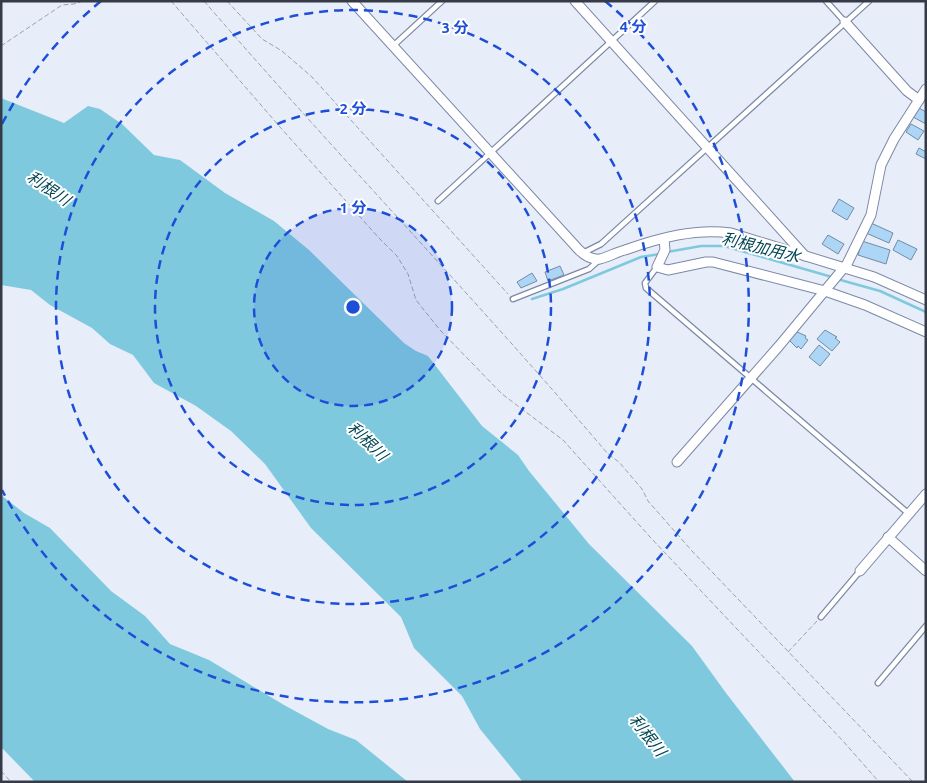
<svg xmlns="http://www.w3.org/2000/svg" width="927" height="783" font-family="Ubuntu,'Noto Sans JP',sans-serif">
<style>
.water{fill:#7fc9de}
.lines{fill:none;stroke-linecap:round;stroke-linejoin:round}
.stream{stroke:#7fc9de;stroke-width:2.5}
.building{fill:#acd5f6;stroke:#718da3}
.service-casing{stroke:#7c88a5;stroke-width:7}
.minor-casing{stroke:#7c88a5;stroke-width:11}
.path{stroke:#9ca1ae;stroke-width:1;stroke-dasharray:5 2.5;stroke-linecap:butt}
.service{stroke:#fff;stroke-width:4.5}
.minor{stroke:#fff;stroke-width:9}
.ring{fill:none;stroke:#1d4ed8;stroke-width:2.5;stroke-dasharray:9 6}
.labels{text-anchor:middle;stroke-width:4;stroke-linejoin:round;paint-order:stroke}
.water-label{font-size:16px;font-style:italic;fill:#014755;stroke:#fff}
.centre{fill:#1d4ed8;stroke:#fff;stroke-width:2.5}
.ring-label{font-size:15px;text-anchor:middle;font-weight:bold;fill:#1d4ed8;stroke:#fff;stroke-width:4;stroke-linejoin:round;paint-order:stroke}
</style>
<rect width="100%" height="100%" fill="#e8edfa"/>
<g class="water">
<path d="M1,98l63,25 24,-17 12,3 22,15 32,31 26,5 45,33 49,28 35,29 95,93 12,8 12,5 54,70 36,29 11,16 60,73 103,102 34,47 69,89h-272l-43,-53 -18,-33 -48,-48 -13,-31 -90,-89 -46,-64 -34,-33 -35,-25 -42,-23 -21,-28 -23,-11 -18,-16 -42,-23 -19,-15 -30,-5z"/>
<path d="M1,495l23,18 26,15 61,63 34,25 25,28 39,16 75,45 44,24 28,11 52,42h-373l-34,-35z"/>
</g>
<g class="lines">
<g class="stream">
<path d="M667,252l34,-6h23l108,31"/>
<path d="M837,279l43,12 46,21"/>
<path d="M532,299l31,-10 78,-32 19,-3"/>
</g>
</g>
<g class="building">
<path d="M919,108l7,4v12l-13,-7z"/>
<path d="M911,124l13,7 -6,9 -12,-8z"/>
<path d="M919,148l7,4v7l-10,-5z"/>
<path d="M839,199l15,9 -7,12 -15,-9z"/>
<path d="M871,223l22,10 -4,10 -23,-10z"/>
<path d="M828,235l16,9 -6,10 -16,-10z"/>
<path d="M898,240l19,9 -6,11 -18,-10z"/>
<path d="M862,241l28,9 -4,14 -28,-9z"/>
<path d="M560,266l4,9 -16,6 -3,-9z"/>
<path d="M532,273l5,8 -16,7 -4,-6z"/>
<path d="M825,330l12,7 -2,1 5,4 -8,9 -15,-12z"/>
<path d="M795,331l11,5 -1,2 3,2 -7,9 -3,-3 -1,2 -8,-8z"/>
<path d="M819,345l11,9 -10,12 -11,-9z"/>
</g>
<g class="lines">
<defs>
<g id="service">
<path d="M826,1l19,21"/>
<path d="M393,46l49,-45"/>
<path d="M438,201l217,-200"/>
<path d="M583,253l18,-9 268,-243"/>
<path d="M657,267l-12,16 1,5 263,226"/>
<path d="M513,299l76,-30 10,-9"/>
<path d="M821,617l39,-46"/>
<path d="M878,683l48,-57"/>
</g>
<g id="minor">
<path d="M352,1l227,249c5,5 13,10 21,9 8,-2 17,-7 25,-9 34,-12 70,-22 106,-17l143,44 52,23"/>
<path d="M575,1l230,255"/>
<path d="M845,22l62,69 12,9"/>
<path d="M664,239l1,11 -8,17 11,3 38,-8h7l112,29 40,14 61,27"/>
<path d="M677,462l102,-116 68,-82 24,-49 10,-50 13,-26 32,-50"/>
<path d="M888,537l38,34"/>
<path d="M860,571l66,-77"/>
</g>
</defs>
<use href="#service" class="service-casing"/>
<use href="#minor" class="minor-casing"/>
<g class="path">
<path d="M171,1l109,126 98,110 19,19 11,18 8,26 24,30 62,64 61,46 87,97 193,204 36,41"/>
<path d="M204,1c132,153 273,299 404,453l11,8 23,27 6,12 44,50 221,231"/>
<path d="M227,1l35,38 20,12 30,26 196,217"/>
<path d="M1,46l61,-41 12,-1 9,-3"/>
<path d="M788,652l29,-31"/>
<path d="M1,771l10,11"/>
</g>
<use href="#service" class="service"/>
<use href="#minor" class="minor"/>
</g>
<circle cx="353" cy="307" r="99" fill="#1d4ed8" fill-opacity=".12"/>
<g class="ring">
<circle cx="353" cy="307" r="99"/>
<circle cx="353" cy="307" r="198"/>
<circle cx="353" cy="307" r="297"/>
<path d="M2 124A396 396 0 0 1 101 1M605 1A396 396 0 1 1 2 490"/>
</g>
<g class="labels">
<g class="water-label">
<text transform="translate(49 188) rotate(34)" y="6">利根川</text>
<text transform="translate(761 247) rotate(14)" y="6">利根加用水</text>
<text transform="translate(368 441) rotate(44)" y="6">利根川</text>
<text transform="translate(648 735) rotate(52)" y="6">利根川</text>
</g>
</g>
<circle cx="353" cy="307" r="8" class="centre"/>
<g class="ring-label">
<text x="633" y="32">4 分</text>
<text x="455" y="33">3 分</text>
<text x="353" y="114">2 分</text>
<text x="353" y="213">1 分</text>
</g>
<rect width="927" height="783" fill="none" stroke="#353a46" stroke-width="5"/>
</svg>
